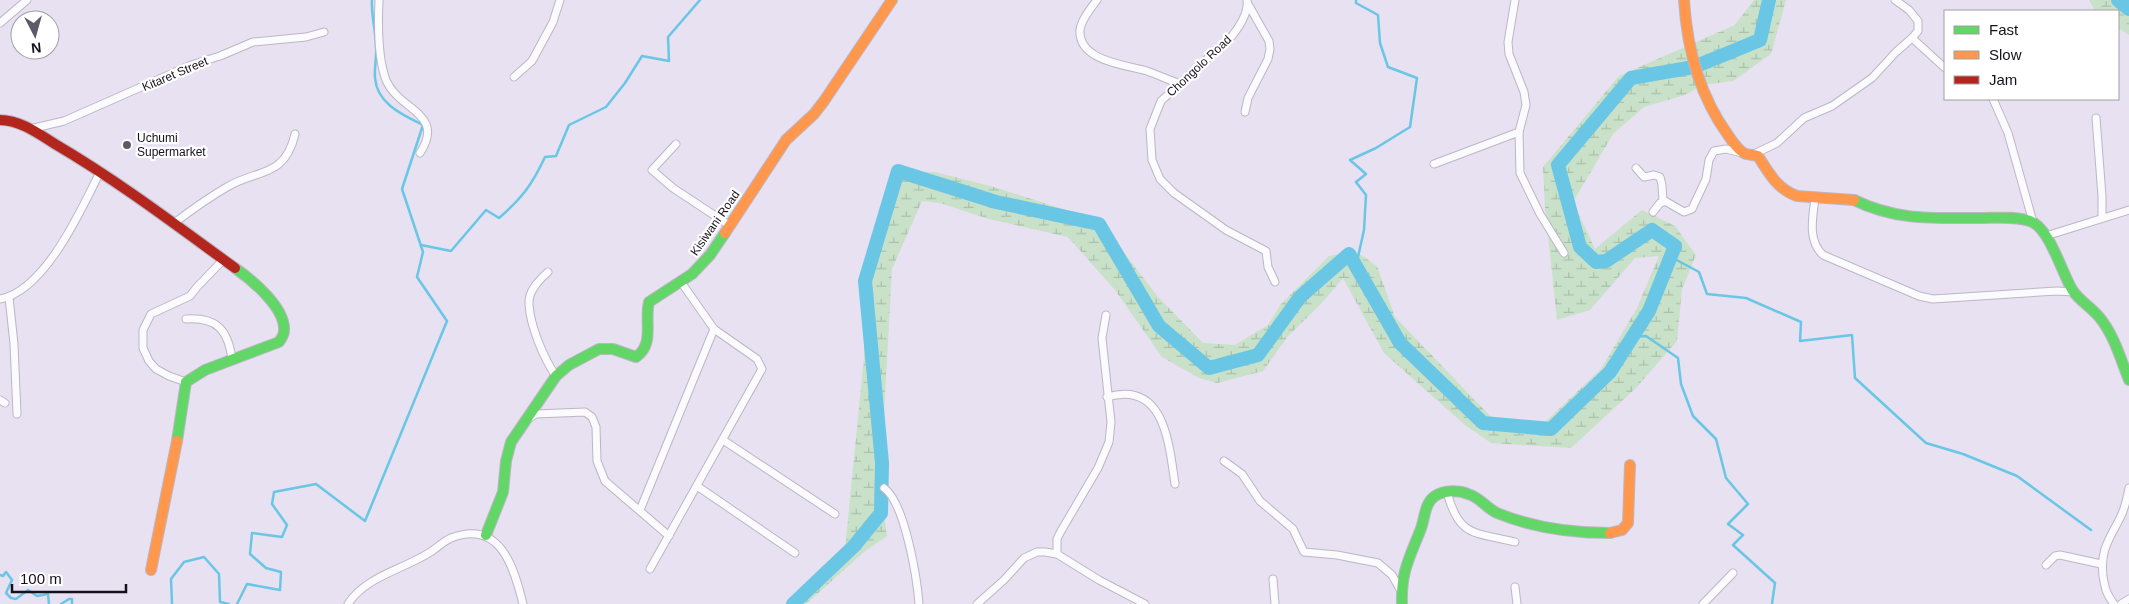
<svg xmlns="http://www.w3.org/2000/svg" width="2129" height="604" font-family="Arial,sans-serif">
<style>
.wetland{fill:url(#wetland-marsh)}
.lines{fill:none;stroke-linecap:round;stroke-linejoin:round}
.stream{stroke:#6ac6e5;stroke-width:2.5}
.river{stroke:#6ac6e5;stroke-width:14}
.street-casing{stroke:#bcb7c4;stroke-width:9}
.fast-casing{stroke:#bcb7c4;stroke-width:12}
.slow-casing{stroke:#bcb7c4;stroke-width:12}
.jam-casing{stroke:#bcb7c4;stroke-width:12}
.street{stroke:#fbfafd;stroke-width:7}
.fast{stroke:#63d668;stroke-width:10}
.slow{stroke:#ff974d;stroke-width:10}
.jam{stroke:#b3261e;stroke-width:10}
.poi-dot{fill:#5e5a67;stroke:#fff;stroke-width:2}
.labels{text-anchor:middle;stroke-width:4.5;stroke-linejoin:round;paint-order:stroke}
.street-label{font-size:12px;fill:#15111c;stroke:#fff}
.poi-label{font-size:12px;fill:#15111c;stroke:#fff;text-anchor:start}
</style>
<defs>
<pattern id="wetland-marsh" width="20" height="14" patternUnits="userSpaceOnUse" patternTransform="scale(1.25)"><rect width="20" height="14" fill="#c8e1c8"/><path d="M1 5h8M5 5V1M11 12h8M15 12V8" fill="none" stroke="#abc0ab"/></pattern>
</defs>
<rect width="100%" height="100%" fill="#e7e1f2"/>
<g class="wetland">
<path d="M1754,0h32l-15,54 -38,27 -31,4 -17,10 -41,12 -31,27 -40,68 22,47 47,-39 33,16 21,29 -14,34 -5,52 -41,47 -65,60 -80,-5 -26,-18 -81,-72 -41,-75 -23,27 -32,31 -25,35 -46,12 -18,-5 -37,-21 -47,-67 -47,-53 -79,-18 -49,-16 -18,-2 -30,68 -12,217 7,50 -23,16 -58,52h-13l51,-45 20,-202 1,-79 10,-41 20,-64 40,-1 59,15 106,34 58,76 45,46 32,2 33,-20 13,-21 48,-48 26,-5 22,15 18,51 97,101 51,6 58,-55 36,-61 22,-52 -24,2 -45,52 -33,10 -12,-113 -2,-40 76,-91 116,-51z"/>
<path d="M2089,0h40v35l-11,-7v-17h-23z"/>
</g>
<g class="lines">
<g class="stream">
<path d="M1356,0v3l22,12 2,28 8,24 29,11 -7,49 -34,21 -26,12 16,14 -10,8 10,13 -2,35 -8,36"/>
<path d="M421,245l30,6 35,-41 13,8c23,-20 33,-33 46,-61l11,-1 13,-31 37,-18 19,-24 17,-27 27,5 -1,-24 32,-37"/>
<path d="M1671,257l28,15 8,22 39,4 55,24 -1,19 52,-6 3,43 71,65 37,11 54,22 74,54"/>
<path d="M1633,337l13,-1 32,22 3,26 12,32 23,23 10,39 22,26 -20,20 15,11 -10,10 42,38 -3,21"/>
<path d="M0,575l3,1 3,-4 6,8 -6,13 5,5 5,1 12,-9 9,6 11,-2 1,10"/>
<path d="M61,604l8,-5h3v5"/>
<path d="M172,604l-1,-25 13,-17 20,-5 15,17 1,28 9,2"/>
<path d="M237,604l10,-20 33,6 1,-18 -15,-4 -16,-14 2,-21 30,4 5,-12 -15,-21 2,-12 42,-8 49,37 82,-200 -30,-44 6,-25 -21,-63 21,-64c-20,-10 -46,-21 -48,-47 -1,-10 2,-21 1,-31 0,-16 -5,-31 -4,-47"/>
</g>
<g class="river">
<path d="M2118,0l11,9"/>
<path d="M793,604l61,-58 27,-33 1,-50 -17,-182 33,-110 98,31 103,22 60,102 50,42 49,-13 42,-58 49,-43 51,89 83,80 68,6 59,-57 39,-61 26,-65 -23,-16 -46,31 -10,1 -16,-15 -22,-82 73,-87 63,-11 66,-27 9,-40"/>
</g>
<defs>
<g id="street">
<path d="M379,0c-1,23 -1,59 7,80 13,31 60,33 34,73"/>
<path d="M1097,0c-6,8 -16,20 -17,30 -2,31 46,35 67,41 11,4 22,9 33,13"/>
<path d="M1247,0c2,13 -8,27 -15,36l-71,65 -11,28 2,31 8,19 14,14 52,37 40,21 2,16 7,15"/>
<path d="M1515,0l-7,42 1,12 15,38 2,13 -7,27 1,41 20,41 24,39"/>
<path d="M0,23l27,-23"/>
<path d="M1912,38l33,30"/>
<path d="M514,77l18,-16 21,-39 7,-22"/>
<path d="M1993,99l15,34 25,89"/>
<path d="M1245,112l3,-14 20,-39 2,-10 -1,-8 -21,-37"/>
<path d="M2096,118l6,78v22"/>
<path d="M30,129l34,-8 127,-56 29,-9 33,-14 53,-5 18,-5"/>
<path d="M676,144l-24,26 21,18 56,37"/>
<path d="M1754,154l23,-11 27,-25 28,-12 40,-28 24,-26 16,-14 6,-7v-10l-9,-11 -14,-10"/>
<path d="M1434,164l85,-32"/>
<path d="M1636,168l8,9 10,-2 6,2 2,8 1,17"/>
<path d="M1815,198c-2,19 -8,42 8,57l96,41 14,3 124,-8 17,1"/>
<path d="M1653,212l7,-9 5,-2 19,11 8,-3 14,-30 3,-19 5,-9 12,-2 16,4"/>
<path d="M173,224c17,-13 35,-26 54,-37 30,-18 58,-9 68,-53"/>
<path d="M2046,236l83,-26"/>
<path d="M548,272c-9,8 -20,19 -19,32 1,22 15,55 27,72"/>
<path d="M9,297l5,47 3,70"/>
<path d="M0,299c45,-8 81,-89 100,-127"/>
<path d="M186,319c31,-2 42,11 46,40"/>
<path d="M186,382l-17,-6 -13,-7 -7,-8 -6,-13v-18l8,-16 39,-18 7,-9 27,-28"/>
<path d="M1107,397c58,-17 62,47 68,87"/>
<path d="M0,400l5,3"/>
<path d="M528,419l8,-5 49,-2 7,5 4,10 1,34 8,20 64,55"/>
<path d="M723,440l112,74"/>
<path d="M1224,461l18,13 18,27 33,28 11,23 33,3 41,8 14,12 9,16"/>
<path d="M697,486l98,67"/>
<path d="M884,488c21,15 33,90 35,116"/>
<path d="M1447,492c12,46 28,40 68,50"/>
<path d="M640,510l74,-181"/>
<path d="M1057,554v-15l4,-8 37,-63 11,-26 2,-20 -9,-84 4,-23"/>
<path d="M2046,565l9,-9 5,-1 41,9"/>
<path d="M650,569l112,-200 -5,-10 -43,-30 -33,-47"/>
<path d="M1273,579l2,25"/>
<path d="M1515,587l2,17"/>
<path d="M348,604c14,-22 41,-31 64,-42 6,-3 14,-7 20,-11 6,-4 12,-10 19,-13 49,-19 63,29 72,66"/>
<path d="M977,604l27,-24 20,-22 13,-6h8l12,2 42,26 46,24"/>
<path d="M1703,604l30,-31"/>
<path d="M2114,604c-8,-10 -9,-16 -11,-28 -3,-26 6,-36 17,-58 5,-9 7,-20 9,-30"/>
<path d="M2121,604l8,-5"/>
</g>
<g id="fast">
<path d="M1854,200c43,21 80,18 126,18 16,0 35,-2 50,3 20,7 32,53 43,70 7,10 19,17 27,27 14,17 21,42 29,62"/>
<path d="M177,441l9,-59 19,-12 74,-28c2,-3 5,-7 5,-11 2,-23 -32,-51 -49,-63"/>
<path d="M486,535l17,-43 3,-31 5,-19 45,-66 13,-11 30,-16h14l23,8c19,-13 8,-36 13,-55l43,-28 18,-19 15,-22"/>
<path d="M1402,604c-1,-32 7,-45 18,-73 5,-11 4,-28 15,-35 9,-6 24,-6 33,-2 12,3 18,14 29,19 34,14 76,20 113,20"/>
</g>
<g id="slow">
<path d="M1684,0c3,49 15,95 44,135 4,6 12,17 18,19 4,1 8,1 12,2 11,17 19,33 39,40l57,4"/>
<path d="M725,233l61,-93 28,-26 10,-13 68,-101"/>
<path d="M1610,533l12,-3 6,-7 2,-58"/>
<path d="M151,570l26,-129"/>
</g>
<path id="jam" d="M0,120c20,0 39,14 55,24 63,37 121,81 180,124"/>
</defs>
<use href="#street" class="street-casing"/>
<use href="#fast" class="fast-casing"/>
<use href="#slow" class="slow-casing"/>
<use href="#jam" class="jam-casing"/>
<use href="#street" class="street"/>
<use href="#fast" class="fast"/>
<use href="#slow" class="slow"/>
<use href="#jam" class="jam"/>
</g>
<circle class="poi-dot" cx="127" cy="145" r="5"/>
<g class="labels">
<g class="street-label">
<text transform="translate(1199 66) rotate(-43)" y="4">Chongolo Road</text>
<text transform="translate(175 74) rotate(-23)" y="4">Kitaret Street</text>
<text transform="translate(715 223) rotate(-55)" y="4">Kisiwani Road</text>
</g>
<g class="poi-label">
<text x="137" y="142">Uchumi<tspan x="137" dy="14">Supermarket</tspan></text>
</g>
</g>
<rect x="1944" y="10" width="175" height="90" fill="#ffffff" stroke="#a1a0a4"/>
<rect x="1954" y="26" width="25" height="8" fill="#63d668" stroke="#a1a0a4"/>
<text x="1989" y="35" font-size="15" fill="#15111c">Fast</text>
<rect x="1954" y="51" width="25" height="8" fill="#ff974d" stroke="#a1a0a4"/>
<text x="1989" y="60" font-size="15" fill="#15111c">Slow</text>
<rect x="1954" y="76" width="25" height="8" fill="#b3261e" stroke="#a1a0a4"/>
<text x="1989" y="85" font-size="15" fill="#15111c">Jam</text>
<g transform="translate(35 35) rotate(174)"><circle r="24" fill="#ffffff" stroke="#a1a0a4"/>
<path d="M0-4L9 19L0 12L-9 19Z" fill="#5e5a67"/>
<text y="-8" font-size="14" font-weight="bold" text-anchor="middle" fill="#15111c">N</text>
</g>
<path d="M12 584v8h114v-8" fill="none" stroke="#15111c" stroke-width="2.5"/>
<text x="20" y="584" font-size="15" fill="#15111c" stroke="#ffffff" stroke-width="4" paint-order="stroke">100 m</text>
</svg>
